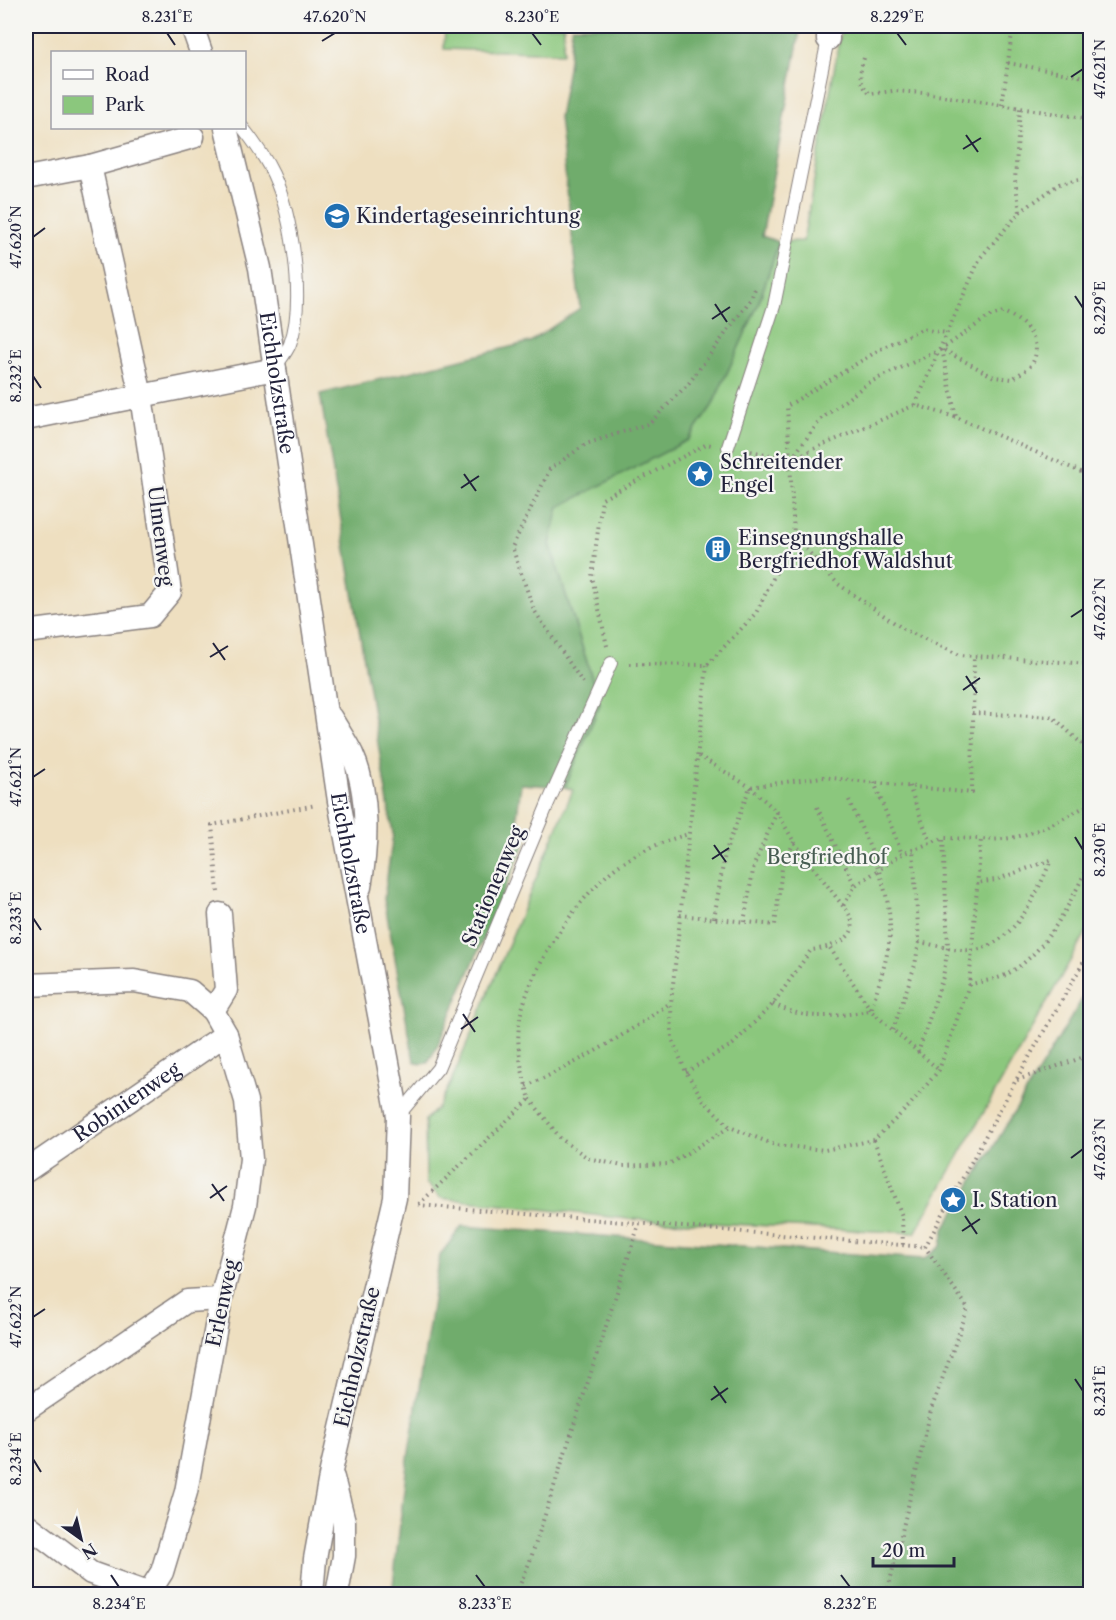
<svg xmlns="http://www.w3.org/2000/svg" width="1116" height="1620" font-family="'Libre Caslon Text',serif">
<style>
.green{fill:#8bc77d;stroke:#56745c;stroke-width:1.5}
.forest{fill:#70ac6c;stroke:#496754;stroke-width:1.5}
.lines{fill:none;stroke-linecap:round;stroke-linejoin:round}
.lane-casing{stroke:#88807e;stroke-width:14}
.street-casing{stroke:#88807e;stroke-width:25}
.path{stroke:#88807e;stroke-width:4;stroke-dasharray:1.5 4.5;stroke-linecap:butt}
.lane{stroke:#fff;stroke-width:12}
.street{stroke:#fff;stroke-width:22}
.ticks{fill:none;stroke:#22223b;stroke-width:2}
.labels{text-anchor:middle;stroke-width:4.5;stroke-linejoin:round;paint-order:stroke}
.poi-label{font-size:20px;fill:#22223b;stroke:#f6f6f2;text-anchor:start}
.street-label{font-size:20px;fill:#22223b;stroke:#f6f6f2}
.park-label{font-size:20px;fill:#475c52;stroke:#f6f6f2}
.neatline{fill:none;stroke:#22223b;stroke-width:2}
.ticks-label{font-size:15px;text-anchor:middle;fill:#22223b}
</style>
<rect width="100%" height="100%" fill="#f6f6f2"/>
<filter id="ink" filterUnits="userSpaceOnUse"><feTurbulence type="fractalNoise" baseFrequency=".0167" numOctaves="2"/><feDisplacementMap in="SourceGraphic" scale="12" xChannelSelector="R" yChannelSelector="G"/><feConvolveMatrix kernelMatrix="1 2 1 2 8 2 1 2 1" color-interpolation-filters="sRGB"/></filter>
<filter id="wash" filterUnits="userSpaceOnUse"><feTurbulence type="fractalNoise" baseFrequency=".008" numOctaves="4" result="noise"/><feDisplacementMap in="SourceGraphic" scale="24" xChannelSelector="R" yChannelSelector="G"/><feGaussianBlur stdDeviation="1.35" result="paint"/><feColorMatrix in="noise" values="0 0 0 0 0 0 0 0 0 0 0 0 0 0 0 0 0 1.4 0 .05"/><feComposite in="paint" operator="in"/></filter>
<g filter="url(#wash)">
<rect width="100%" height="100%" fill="#eedfc0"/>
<g class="green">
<path d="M445,26h119l-1,27 -119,-4z"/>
<path d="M842,26h248v900l-175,307 -287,-14 -187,-21 -15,-15 -1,-63 13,-13 13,-25 122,-292 -8,-3 35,-83 -50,-160 9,-38 129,-66 24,-34 46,-101 21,-63 24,-1z"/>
</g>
<g class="forest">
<path d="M572,26h229l-39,210 17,6 -21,63 -46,101 -24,34 -129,67 -9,37 50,160 -35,83 -44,-3 -4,32 9,24 -90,209 -9,14 -6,1 -7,-3 -30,-162 9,-65 -73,-440 210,-52 50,-34 -21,-191 9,-49z"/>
<path d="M1090,986v608h-698l14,-123 34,-216 22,-29 462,33 17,-13 3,-17z"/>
</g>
</g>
<g filter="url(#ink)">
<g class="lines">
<defs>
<g id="lane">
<path d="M243,128c11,14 22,29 30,46 19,41 33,127 17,170 -3,8 -10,16 -15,23"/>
<path d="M728,447l46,-141 54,-267"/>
<path d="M398,1116l40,-48 111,-267 62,-138"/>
</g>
<g id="street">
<path d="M192,26l9,26"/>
<path d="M828,26v13"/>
<path id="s1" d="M226,128l34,140 79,533 59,315 -3,82 -64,273 -16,88 -3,35"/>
<path d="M26,178l64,-12 103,-29"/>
<path d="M26,419l249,-50"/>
<path d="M26,632l124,-16 20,-24 -29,-196 -51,-230"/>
<path d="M331,718c7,12 15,24 21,36 18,39 15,93 8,133"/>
<path d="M26,985l108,-4 56,10 23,20 13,23 20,67 5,58 -6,47 -24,93 -35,193 -24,80 -14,22"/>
<path d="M213,1011l13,-21 -6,-76"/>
<path id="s2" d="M26,1171l200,-137"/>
<path d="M26,1410l161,-109 34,-2"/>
<path d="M333,1478l11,43v35l-7,38"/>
<path d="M26,1524l65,49 59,21"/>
</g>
</defs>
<use href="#lane" class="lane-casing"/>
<use href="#street" class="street-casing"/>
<g class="path">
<path d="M864,58c-5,16 -6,23 6,36l23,-3 31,2 166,26"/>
<path d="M1008,63l82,15"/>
<path d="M1002,105l11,-79"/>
<path d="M1020,212l39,-28 31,-6"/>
<path d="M955,417l-40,-12 65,-147 40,-46 -5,-32 5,-72"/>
<path d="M745,450l46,9 124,-54"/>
<path d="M792,458l29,-39 47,-36 74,-34 52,28 19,2c5,-5 15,-9 19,-15 13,-24 -9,-44 -29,-52l-15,5 -46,32 14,68 134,59"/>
<path d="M794,536l-7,-130 97,-59 38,-18 24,4"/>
<path d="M607,646l-15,-69 10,-78 105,-55 4,1"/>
<path d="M630,664l77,1 49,-52 38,-77 44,48 67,46 55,25 130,9"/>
<path d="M707,665l-36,338 1,36 14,33 18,29 26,26 45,18 50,5 49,-10 35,-34 30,-36 30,-85 12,-146c42,4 73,-16 109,-35"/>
<path d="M583,683l-49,-73 -22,-63 38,-78 36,-25 64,-21 39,-40 62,-84 5,-13"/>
<path d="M972,713l81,4 29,27 8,13"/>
<path d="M699,756l51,31 27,25 17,30 49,64"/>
<path d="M874,782l28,72"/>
<path d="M909,786l21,56"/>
<path d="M849,800c18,43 43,87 41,135 -2,25 -13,52 -19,76"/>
<path d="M817,807l38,79"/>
<path d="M218,892l-6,-67 104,-20"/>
<path d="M680,915l95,10 7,-57 12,-26"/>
<path d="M714,918l11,-65 25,-66 72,-10 150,16 2,-136"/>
<path d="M744,922l10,-57 23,-53"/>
<path d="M919,942c17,3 39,10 56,8 40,-7 62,-56 76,-90l-56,20 -18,3"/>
<path d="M830,948l41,62"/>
<path d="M969,985c12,-4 29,-5 40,-12 39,-22 62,-72 81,-111"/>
<path d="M773,1004c38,18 58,12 98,7l68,59"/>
<path d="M893,1030l22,-65 4,-23 -6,-93"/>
<path d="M918,1053l25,-76 5,-30 -5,-109"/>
<path d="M686,1072l47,-28 40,-40 38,-54c25,-3 58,-15 32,-44l12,-20 47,-32 41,-16 38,1"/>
<path d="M1017,1080l73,-25"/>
<path d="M526,1086c52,-23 98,-50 144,-83"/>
<path d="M530,1099l31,40 27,19 34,8 47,-2 61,-37"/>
<path d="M874,1140l28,76 1,31"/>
<path d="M419,1204l111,-105c-8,-26 -15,-53 -10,-81 10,-50 55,-117 94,-149 22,-17 49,-28 75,-35"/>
<path d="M418,1205l507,42"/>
<path d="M925,1247l91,-167 74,-129"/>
<path d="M516,1594l14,-33 109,-337"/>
<path d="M887,1594l44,-184 37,-102 -43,-61"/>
</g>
<use href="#lane" class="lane"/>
<use href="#street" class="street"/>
</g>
</g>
<path class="ticks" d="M167,33l8,12M532,33l9,12M897,33l9,12M322,41l13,-8M1071,77l12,-8M966,135l12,17M963,149l18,-11M33,237l12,-9M1075,296l8,12M715,304l12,18M712,319l18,-12M33,376l8,12M464,474l12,17M461,488l18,-12M1071,617l12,-8M213,643l12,17M210,657l18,-11M966,676l11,17M963,690l17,-12M33,777l12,-8M1075,837l8,13M714,845l12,17M712,859l17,-11M33,918l8,12M463,1014l12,18M461,1029l17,-12M1071,1158l12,-9M212,1184l12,17M210,1198l17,-12M965,1216l12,18M962,1231l18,-12M33,1317l12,-8M1075,1379l8,12M714,1386l12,17M711,1400l17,-12M33,1459l8,13M111,1575l8,12M476,1575l9,12M841,1575l9,12"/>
<defs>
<symbol id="school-disc" viewBox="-11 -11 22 22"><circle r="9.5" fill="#1f6fb2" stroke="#f6f6f2"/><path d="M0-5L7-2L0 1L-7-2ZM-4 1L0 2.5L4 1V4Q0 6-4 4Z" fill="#fff"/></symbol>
<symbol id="sight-disc" viewBox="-11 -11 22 22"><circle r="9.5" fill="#1f6fb2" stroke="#f6f6f2"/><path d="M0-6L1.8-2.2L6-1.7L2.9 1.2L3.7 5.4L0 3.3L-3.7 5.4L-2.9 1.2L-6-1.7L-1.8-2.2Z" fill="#fff"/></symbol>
<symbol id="building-disc" viewBox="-11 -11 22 22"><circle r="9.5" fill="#1f6fb2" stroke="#f6f6f2"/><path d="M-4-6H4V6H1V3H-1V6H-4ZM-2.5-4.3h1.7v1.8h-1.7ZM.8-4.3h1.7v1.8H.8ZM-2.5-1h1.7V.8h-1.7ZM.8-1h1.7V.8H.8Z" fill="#fff"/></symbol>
</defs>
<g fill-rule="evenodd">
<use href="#school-disc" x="322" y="201" width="30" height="30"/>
<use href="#sight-disc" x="685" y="459" width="30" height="30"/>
<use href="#building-disc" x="703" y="534" width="30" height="30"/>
<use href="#sight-disc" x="938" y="1185" width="30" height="30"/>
</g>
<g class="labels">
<g class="poi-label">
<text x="356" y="223">Kindertageseinrichtung</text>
<text x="720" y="469">Schreitender<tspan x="720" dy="23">Engel</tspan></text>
<text x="738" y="545">Einsegnungshalle<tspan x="738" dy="23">Bergfriedhof Waldshut</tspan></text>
<text x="972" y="1207">I. Station</text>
</g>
<g class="street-label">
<text dy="7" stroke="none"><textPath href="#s1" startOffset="260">Eichholzstraße</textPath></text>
<text transform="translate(161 536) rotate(83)" y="7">Ulmenweg</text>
<text dy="7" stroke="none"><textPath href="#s1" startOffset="746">Eichholzstraße</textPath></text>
<text transform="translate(493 886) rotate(-67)" y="7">Stationenweg</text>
<text dy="7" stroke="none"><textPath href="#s2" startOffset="122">Robinienweg</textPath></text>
<text transform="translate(222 1303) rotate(-78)" y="7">Erlenweg</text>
<text transform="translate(357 1357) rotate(-77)" y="7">Eichholzstraße</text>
</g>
<g class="park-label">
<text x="827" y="864">Bergfriedhof</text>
</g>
</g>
<rect width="1116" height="1620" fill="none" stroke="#f6f6f2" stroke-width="66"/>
<rect x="51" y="51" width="195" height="78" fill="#f6f6f2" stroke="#a1a1a9" stroke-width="1.5"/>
<rect x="63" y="70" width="30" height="9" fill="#ffffff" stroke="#a1a1a9" stroke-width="1.5"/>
<text x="105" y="81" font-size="18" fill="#22223b">Road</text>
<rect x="63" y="96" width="30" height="18" fill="#8bc77d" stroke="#a1a1a9" stroke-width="1.5"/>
<text x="105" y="111" font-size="18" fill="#22223b">Park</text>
<g transform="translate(81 1539) rotate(146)" stroke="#f6f6f2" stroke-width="4.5" paint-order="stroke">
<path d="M0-4.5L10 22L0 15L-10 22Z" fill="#22223b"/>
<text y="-9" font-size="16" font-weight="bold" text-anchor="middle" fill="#22223b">N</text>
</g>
<path d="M873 1557v9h81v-9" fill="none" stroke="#22223b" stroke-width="3"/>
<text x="882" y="1557" font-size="18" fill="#22223b" stroke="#f6f6f2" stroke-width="4.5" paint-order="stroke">20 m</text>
<rect x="33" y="33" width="1050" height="1554" class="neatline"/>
<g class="ticks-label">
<text x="167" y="22">8.231°E</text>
<text x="335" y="22">47.620°N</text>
<text x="532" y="22">8.230°E</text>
<text x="897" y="22">8.229°E</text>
<text transform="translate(1100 69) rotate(-90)" y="5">47.621°N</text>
<text transform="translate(16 237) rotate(-90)" y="5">47.620°N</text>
<text transform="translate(1100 308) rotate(-90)" y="5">8.229°E</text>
<text transform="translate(16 376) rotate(-90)" y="5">8.232°E</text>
<text transform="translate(1100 609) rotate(-90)" y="5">47.622°N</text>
<text transform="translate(16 777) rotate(-90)" y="5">47.621°N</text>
<text transform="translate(1100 850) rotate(-90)" y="5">8.230°E</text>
<text transform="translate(16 918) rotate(-90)" y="5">8.233°E</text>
<text transform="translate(1100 1149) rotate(-90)" y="5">47.623°N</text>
<text transform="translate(16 1317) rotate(-90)" y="5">47.622°N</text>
<text transform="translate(1100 1391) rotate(-90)" y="5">8.231°E</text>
<text transform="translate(16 1459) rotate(-90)" y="5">8.234°E</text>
<text x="119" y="1609">8.234°E</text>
<text x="485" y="1609">8.233°E</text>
<text x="850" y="1609">8.232°E</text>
</g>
</svg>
